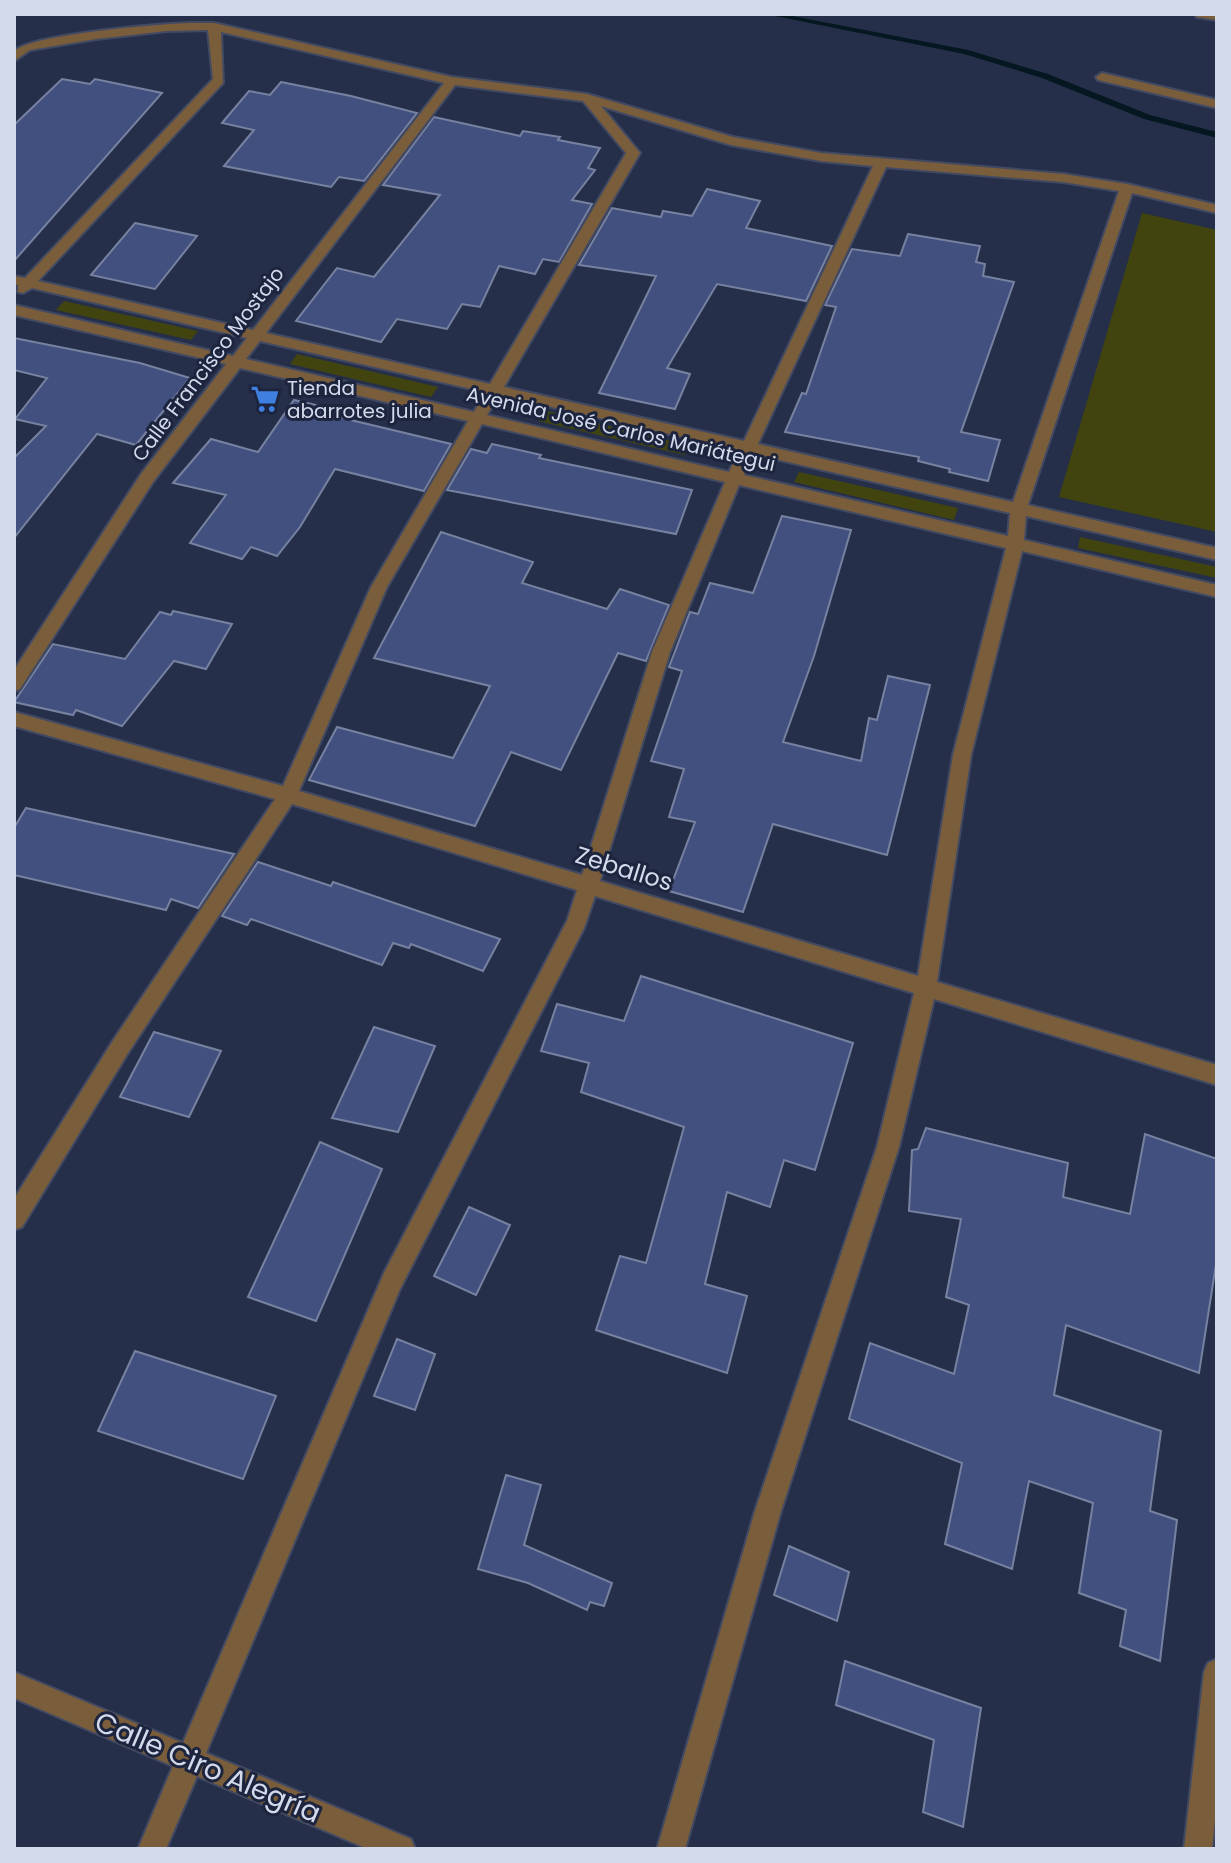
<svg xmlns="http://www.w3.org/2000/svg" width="1231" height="1863" font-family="Poppins,sans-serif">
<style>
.green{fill:#41440e}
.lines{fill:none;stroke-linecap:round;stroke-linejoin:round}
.stream{fill:#051821;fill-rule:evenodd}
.building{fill:#41507f;stroke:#7782a1;stroke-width:2}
.minor-casing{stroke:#424a63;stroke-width:4}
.minor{fill:#7a5d3a;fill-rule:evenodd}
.labels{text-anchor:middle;stroke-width:6;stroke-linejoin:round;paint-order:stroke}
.far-street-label{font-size:20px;fill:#d3daeb;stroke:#1d253e}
.far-poi-label{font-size:20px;fill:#d3daeb;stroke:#1d253e;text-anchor:start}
.street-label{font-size:24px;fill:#d3daeb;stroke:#1d253e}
.near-street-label{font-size:28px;fill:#d3daeb;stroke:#1d253e}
</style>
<rect width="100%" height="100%" fill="#262f49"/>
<g class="green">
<path d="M1142,213l75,17v302l-158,-35z"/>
<path d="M64,301l134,30 -7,9 -135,-30z"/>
<path d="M297,354l141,33 -7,10 -141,-33z"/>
<path d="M543,410l146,35 -4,10 -147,-34z"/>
<path d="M799,472l159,36 -4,12 -160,-38z"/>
<path d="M1080,537l137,30v11l-139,-30z"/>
</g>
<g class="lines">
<path class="stream" d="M765,14h17l186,36 80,24 102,41 67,17v6l-73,-19 -102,-41 -78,-24z"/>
</g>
<g class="building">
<path d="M62,79l28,5 5,-5 67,14 -148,168v-136z"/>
<path d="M281,82l70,14 66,17 -53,68 -25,-4 -8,10 -107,-21 30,-36 -32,-7 27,-32 21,4z"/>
<path d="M434,117l86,19 3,-5 37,6 -2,3 42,8 -12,20 7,2 -23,30 20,4 -33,58 -16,-3 -8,15 -36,-8 -19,41 -18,-3 -15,25 -50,-10 -16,23 -85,-21 41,-53 37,9 66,-82 -57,-10z"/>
<path d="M707,189l53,12 -14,27 86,18 -26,55 -89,-17 -50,84 23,6 -15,35 -76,-16 57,-117 -77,-11 33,-57 49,9 2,-6 29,5z"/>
<path d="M135,223l62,13 -42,53 -64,-14z"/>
<path d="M908,234l72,12 -4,16 9,2 -2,12 31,6 -53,150 39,8 -12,41 -39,-9 1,-3 -32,-8 1,-4 -134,-25 17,-39 4,1 30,-87 -11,-2 27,-56 48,7z"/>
<path d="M14,338l126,25 50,15 -54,67 -39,-11 -83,104v-80l32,-32 -31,-7 32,-41 -33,-8z"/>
<path d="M294,400l43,10 -3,6 117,28 -27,47 -89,-22 -35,58 -23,29 -26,-9 -9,12 -52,-16 36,-48 -53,-12 38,-44 47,13z"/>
<path d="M492,444l49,11 -2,3 153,32 -16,44 -229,-44 24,-41 16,4z"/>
<path d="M782,516l69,14 -37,126 -31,86 78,19 8,-43 8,2 11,-44 42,9 -43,170 -114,-31 -30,88 -74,-21 26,-69 -26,-5 15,-48 -33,-8 31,-90 -13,-4 21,-55 8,2 12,-31 43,10z"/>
<path d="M441,532l92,30 -11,21 85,26 13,-20 49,16 -23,56 -28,-8 -57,117 -50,-18 -36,74 -166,-46 28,-53 116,31 37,-72 -116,-28z"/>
<path d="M173,611l59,13 -26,45 -32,-8 -52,65 -46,-16 -3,5 -59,-13 39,-58 72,15 35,-47 11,3z"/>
<path d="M26,808l208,46 -36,54 -27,-9 -5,11 -152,-35v-47z"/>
<path d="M258,862l73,24 2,-4 167,57 -17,32 -72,-27 -2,4 -16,-5 -11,22 -131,-46 -4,6 -25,-9z"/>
<path d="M641,976l212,67 -38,127 -31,-10 -14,47 -43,-15 -22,92 42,12 -20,77 -131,-43 24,-74 26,7 38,-136 -103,-35 8,-29 -48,-12 16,-47 67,17z"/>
<path d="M374,1027l61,19 -37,86 -66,-14z"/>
<path d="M154,1032l67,19 -32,66 -69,-20z"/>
<path d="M926,1128l142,35 -5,34 67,17 15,-80 72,25v99l-18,115 -133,-48 -12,70 107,36 -11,80 27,9 -17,141 -40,-15 6,-36 -47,-17 14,-90 -64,-22 -17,88 -67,-25 17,-81 -113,-44 21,-76 84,31 15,-69 -23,-8 15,-78 -52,-8 3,-61 6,-1z"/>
<path d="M320,1142l62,27 -66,152 -68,-24z"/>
<path d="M469,1207l41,18 -34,70 -42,-19z"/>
<path d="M397,1339l38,15 -20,56 -41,-14z"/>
<path d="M135,1351l141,45 -33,83 -145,-48z"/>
<path d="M506,1475l35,10 -17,60 88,38 -8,23 -14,-4 -3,8 -59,-27 -50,-14z"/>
<path d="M789,1546l60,26 -12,49 -63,-26z"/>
<path d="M845,1661l136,47 -18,119 -40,-15 11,-72 -98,-35z"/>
</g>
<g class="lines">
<defs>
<g id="minor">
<path d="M1195,14h22v6l-20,-3z"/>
<path d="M190,23h24l238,54 135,17 146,43 88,16 242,21 64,10 90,21v8l-85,-20 -104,312 189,43v12l-191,-44 -2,24 193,45v12l-195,-46 -51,204 -34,227 280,83v20l-283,-86 -35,148 -118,364 -96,338h-28l98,-338 122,-364 37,-154 -319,-97 -11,32 -184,361 -194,464 205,86 4,10h-47l-171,-73 -31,73h-28l35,-83 -159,-68v-26l169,71 201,-470 183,-352 10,-31 -285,-86 -164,249 -106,174 -8,3v-31l100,-160 161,-240 -261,-73v-14l269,74 88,-199 97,-166 -228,-53 -87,114 -133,207 -6,2v-21l127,-196 85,-110 -212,-49v-10l219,51 14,-18 -215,-50 -9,5 -5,-1v-7l-4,-1v-8l11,2 188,-199 -5,-49 -41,1 -71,8 -66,11 -16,11v-10c20,-17 145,-27 176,-28zM221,32l223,51 -191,247 -215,-49 185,-198zM455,85l128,16 43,52 -136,231 -224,-51zM601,106l130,39 90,16 52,5 -129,275 -240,-54 136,-234zM886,167l177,15 56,9 -106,311 -255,-58zM260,341l225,51 -11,20 -228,-53zM499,395l240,55 -10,22 -242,-57zM482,424l243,58 -73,170 -70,223 -283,-84 88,-204zM753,454l257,59 -2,23 -264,-61zM739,485l267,63 -53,207 -35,221 -318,-95 70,-229z"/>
<path d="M1102,73l115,27v8l-119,-28 -2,-3z"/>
<path d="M1217,1659v142l-5,48h-28l20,-177 4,-9z"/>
</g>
</defs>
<use href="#minor" class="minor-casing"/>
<use href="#minor" class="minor"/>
</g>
<defs>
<symbol id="supermarket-bare" viewBox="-9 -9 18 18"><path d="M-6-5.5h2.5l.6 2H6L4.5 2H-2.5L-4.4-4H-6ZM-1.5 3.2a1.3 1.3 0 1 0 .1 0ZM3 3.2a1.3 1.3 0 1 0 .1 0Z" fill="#3f7fe0" stroke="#1d253e" stroke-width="2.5" paint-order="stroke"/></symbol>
</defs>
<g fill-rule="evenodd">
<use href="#supermarket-bare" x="245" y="379" width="40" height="40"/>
</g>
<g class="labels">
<g class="far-street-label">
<text transform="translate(208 364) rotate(-53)" y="7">Calle Francisco Mostajo</text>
<text transform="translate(621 429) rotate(13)" y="7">Avenida José Carlos Mariátegui</text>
</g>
<g class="far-poi-label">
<text x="287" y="395">Tienda<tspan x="287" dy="23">abarrotes julia</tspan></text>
</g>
<g class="street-label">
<text transform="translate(624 869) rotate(17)" y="8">Zeballos</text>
</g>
<g class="near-street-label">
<text transform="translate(208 1767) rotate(23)" y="10">Calle Ciro Alegría</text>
</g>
</g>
<rect width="1231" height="1863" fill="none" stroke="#d3daeb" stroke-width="32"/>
</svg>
